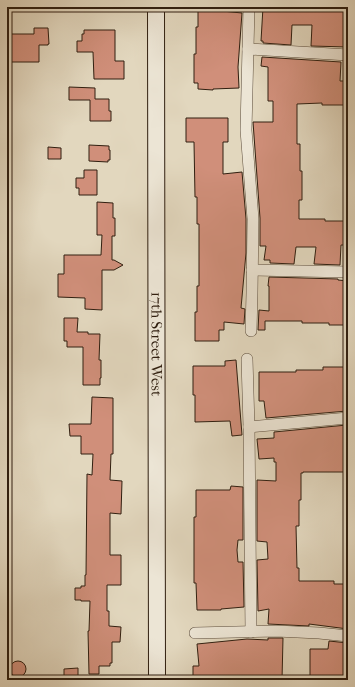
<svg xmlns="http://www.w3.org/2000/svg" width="355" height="687" font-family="'IM FELL French Canon',serif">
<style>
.building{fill:#d08f7a;stroke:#301f10}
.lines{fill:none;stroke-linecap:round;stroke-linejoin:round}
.street-casing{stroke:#5c4d3c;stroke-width:12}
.secondary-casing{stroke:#301f10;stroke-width:18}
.street{stroke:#ece5d5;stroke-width:11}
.secondary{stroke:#ece5d5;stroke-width:16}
.labels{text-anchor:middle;stroke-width:3;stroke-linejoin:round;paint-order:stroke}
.street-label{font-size:15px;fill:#301f10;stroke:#ece5d5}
</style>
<rect width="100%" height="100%" fill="#e2d7be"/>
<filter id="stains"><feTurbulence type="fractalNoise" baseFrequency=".005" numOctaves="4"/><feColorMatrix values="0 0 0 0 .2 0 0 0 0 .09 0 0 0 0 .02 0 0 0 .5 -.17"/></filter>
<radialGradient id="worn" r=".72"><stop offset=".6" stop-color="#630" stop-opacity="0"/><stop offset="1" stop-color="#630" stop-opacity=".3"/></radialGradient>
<g class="building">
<path d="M198,7h24v4l20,2 -4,54 1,21 -26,1v1l-15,-1v-6h-4v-29h2v-27h2z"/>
<path d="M263,7h85v40l-37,-1 1,-21h-20l-1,20 -28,-2v-2h-2z"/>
<path d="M34,28h14l1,16h-1v1h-9v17h-28l-2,-28h25z"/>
<path d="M84,30h31v31h9v18h-30l-1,-27h-16v-11h5v-7h2z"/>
<path d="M262,57l79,5 -1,19h8v24h-26v-2l-25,1v40h3v27h2v29h-3v19h26v2h23v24h-7l-1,20 -26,-1 2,-17h-20l-2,17 -24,-1v-3h-6l2,-14h-6v-28l-7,-96h20v-21h-5v-34l-7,-1z"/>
<path d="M69,87l26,1v11h14v12h2v10h-21v-21h-21z"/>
<path d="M186,118h42v24h-5v32l19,-2 4,47v34l-5,55 4,1 -1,15 -20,-2v8h-5v11h-24v-29h2v-26h2v-62h-2v-27h-2l-1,-55h-8z"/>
<path d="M89,145l20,1v4h1v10h-2v2l-19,-1z"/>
<path d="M48,147l13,1v11h-13z"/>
<path d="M84,170h13v25h-18v-7h-3v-10h8z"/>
<path d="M97,202l16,1v15h2v18h-3v24h2l9,5 -9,5h-12v40l-17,-1v-11l-27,-1v-23h6v-19h37l1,-20h-5z"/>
<path d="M269,277l69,2v1l10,1v44h-19v-2h-27v-2h-37v9h-7l1,-20 10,1v-25h-1z"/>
<path d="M64,318h14l-1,14h11v2h12l-1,26h2v18h-1v7h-17v-38h-16v-6h-3z"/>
<path d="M236,360l6,75 -10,1 -2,-15 -35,1v-27h-2v-29h32v-5z"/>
<path d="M323,367h25v25h-3l2,19 -81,7 -2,-17h-5v-29h37v-2h27z"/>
<path d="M92,397l21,1v56h-2l-1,26 12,1 -1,33 -11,-1v42h11v30h-14v26h2v15l12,1 -1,15h-8v21h-2v3h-11v8h-10l-1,-43h1l1,-30h-9v-1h-6v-12h6v-2h4v-11h1l1,-101 5,1 1,-21h-12v-18h-11l-1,-12h22z"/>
<path d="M347,425l1,47h-45v1h-2v27h-2v26h-3l1,42h2v13h35v3h14v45l-39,-5v2l-41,-2 1,-15 -11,2 -1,-51 11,-1 -1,-17 -10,-1v-61l19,1v-19h-2v-4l-15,1 -2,-20 17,-1v-6z"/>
<path d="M231,486l12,1v53h-5l-1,10 1,12h5l1,45 -23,2v1h-24l-1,-27h-2v-66h2v-27h34z"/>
<path d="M268,638h15l-1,42h-89v-14h6l-2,-22 50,-5 21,1z"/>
<path d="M329,641l19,2v37h-38v-31h18z"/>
<circle cx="18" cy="669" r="8"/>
<path d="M78,668v12h-14v-11z"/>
</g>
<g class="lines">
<defs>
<g id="street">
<path d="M249,7l-3,123 7,89 -1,74 -1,38"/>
<path d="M248,49l100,6"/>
<path d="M252,270l96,2"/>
<path d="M247,359l2,68 2,205"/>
<path d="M249,427l99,-9"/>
<path d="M195,633l81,-2 43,2 29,3"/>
</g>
<g id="secondary">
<path id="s1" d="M156,7l1,673"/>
</g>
</defs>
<use href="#street" class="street-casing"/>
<use href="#secondary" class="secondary-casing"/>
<use href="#street" class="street"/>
<use href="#secondary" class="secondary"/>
</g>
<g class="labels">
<g class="street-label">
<text dy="5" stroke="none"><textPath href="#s1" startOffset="337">17th Street West</textPath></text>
</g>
</g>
<rect width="355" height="687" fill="none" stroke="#e2d7be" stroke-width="24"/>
<rect x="8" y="8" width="339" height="671" fill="none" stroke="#301f10" stroke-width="2"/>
<rect x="12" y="12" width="331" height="663" fill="none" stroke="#301f10"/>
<rect width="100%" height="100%" filter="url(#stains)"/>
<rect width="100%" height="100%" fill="url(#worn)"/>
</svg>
